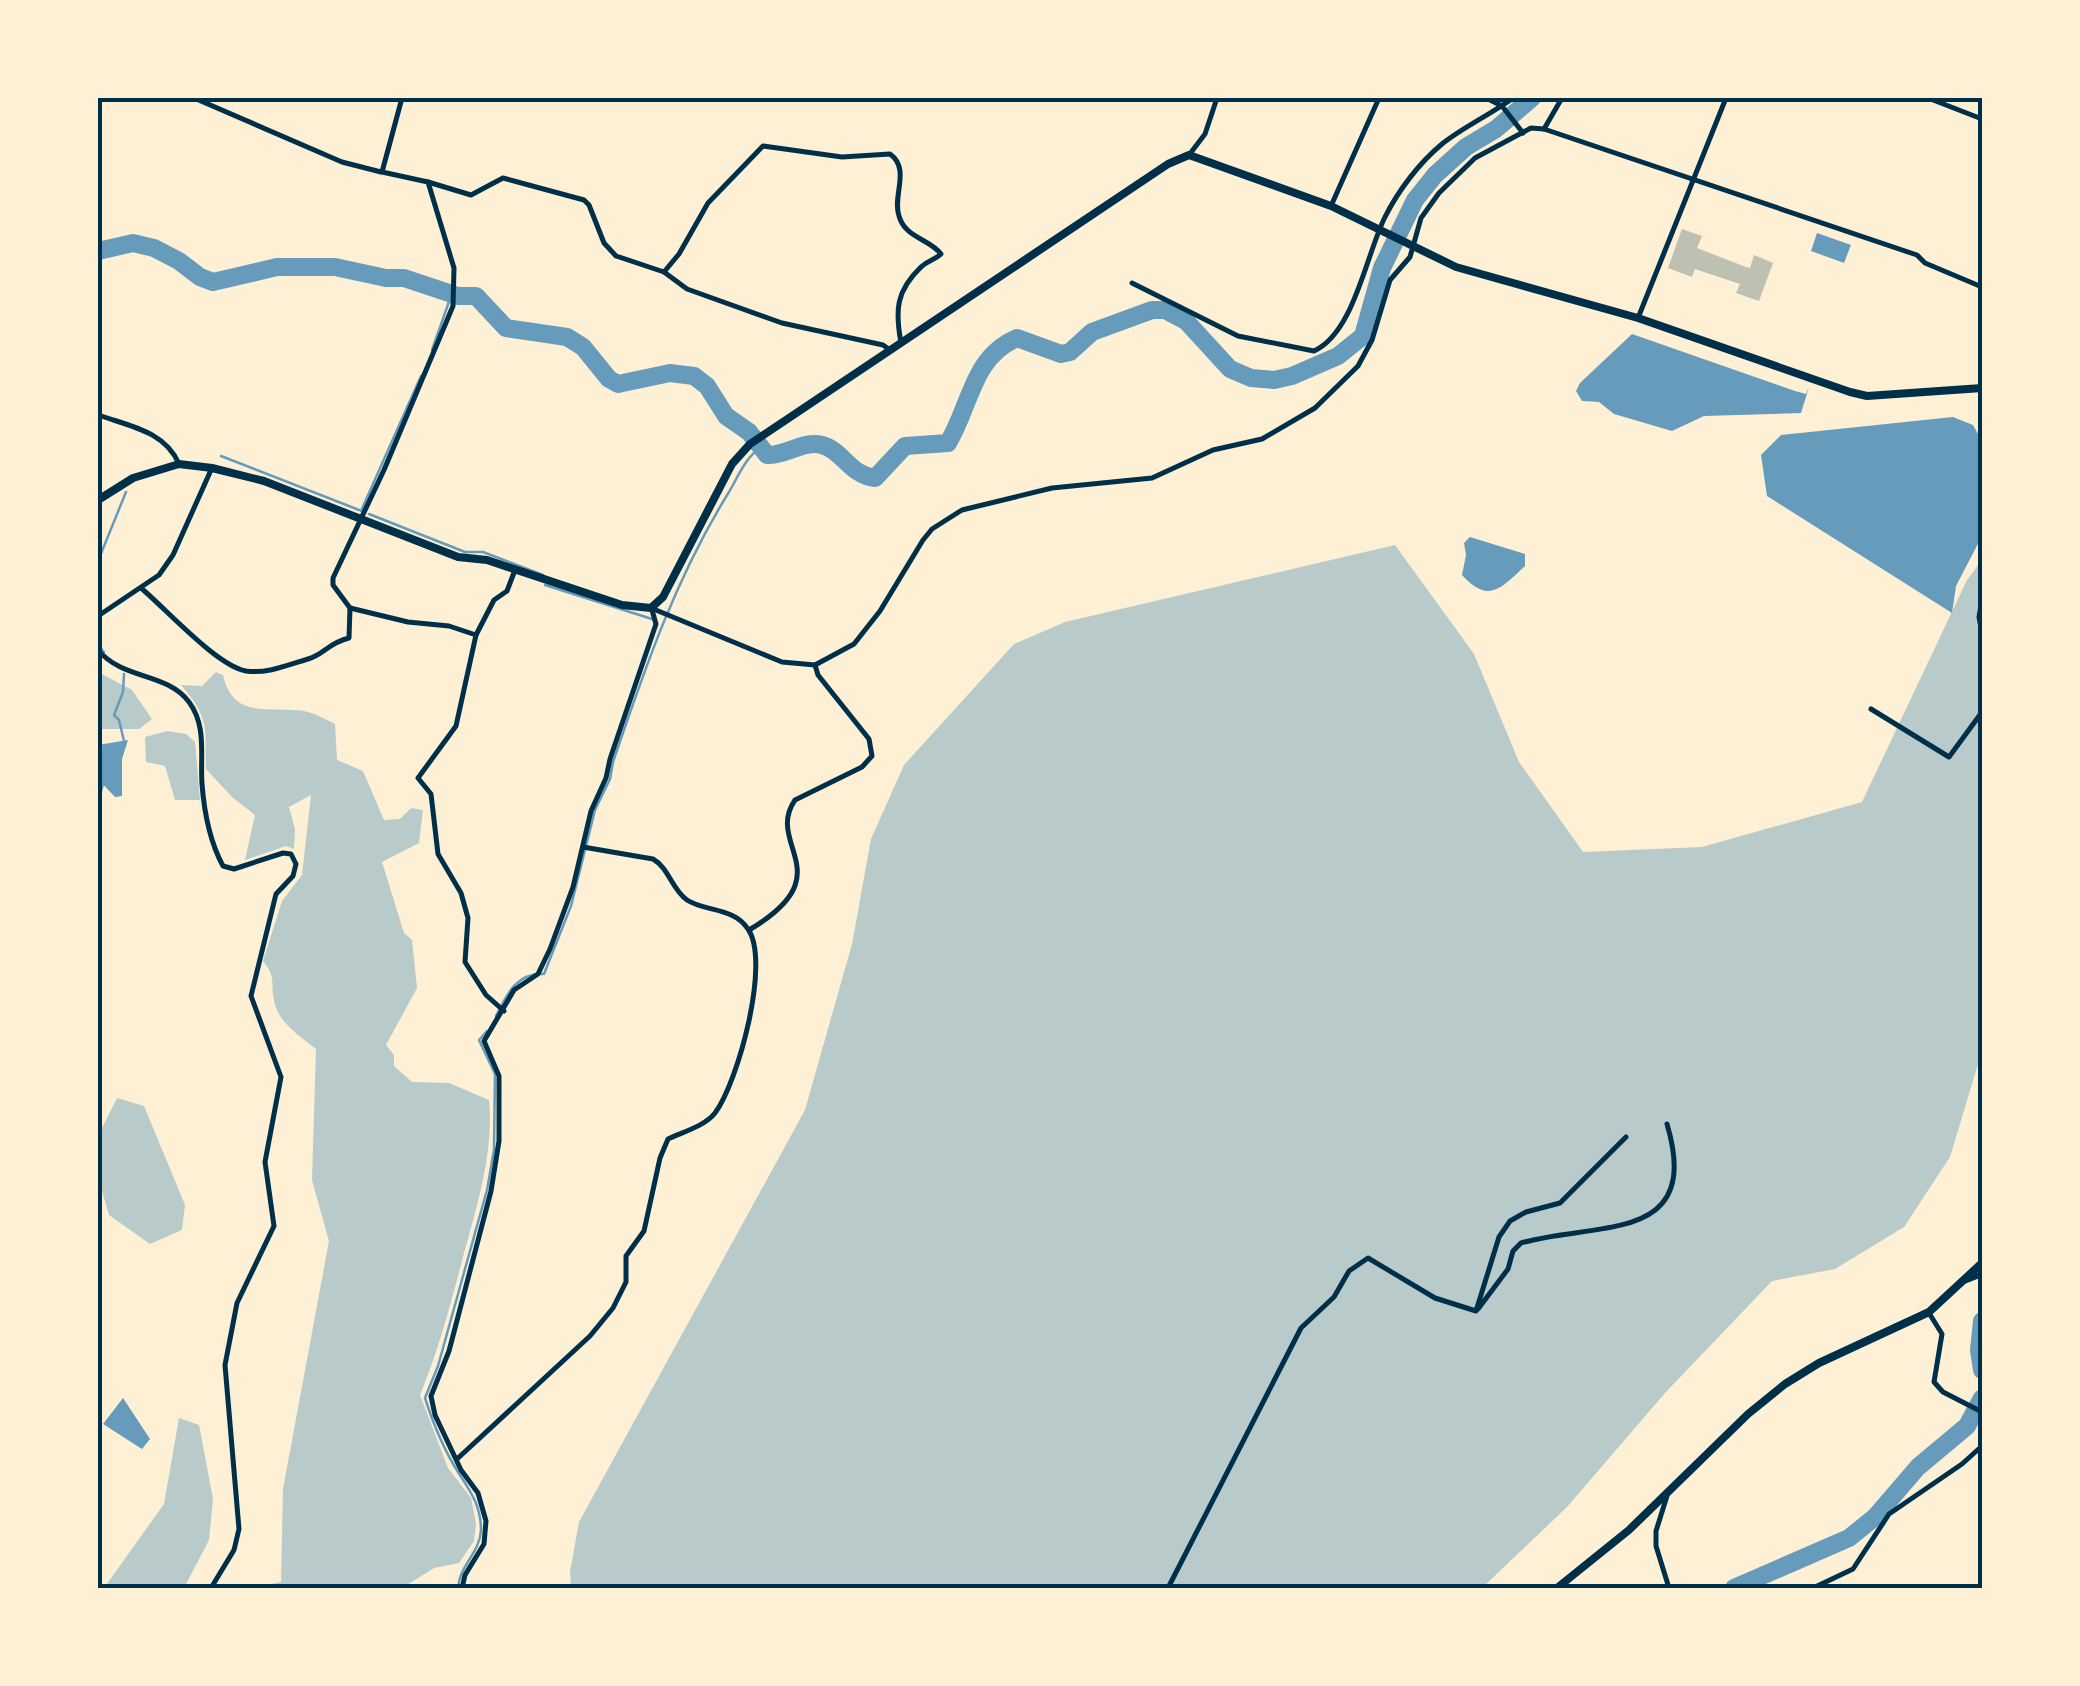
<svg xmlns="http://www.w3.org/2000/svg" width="2080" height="1686" font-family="'IBM Plex Sans',sans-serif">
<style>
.green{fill:#b9caca}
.water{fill:#669bbc}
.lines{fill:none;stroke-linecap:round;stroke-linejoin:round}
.stream{stroke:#669bbc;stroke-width:2.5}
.river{stroke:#669bbc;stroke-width:18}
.building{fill:#bec0b2}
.minor{stroke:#003049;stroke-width:5}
.tertiary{stroke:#003049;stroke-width:6}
.secondary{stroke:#003049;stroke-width:8}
.primary{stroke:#003049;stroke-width:8}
.neatline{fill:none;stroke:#003049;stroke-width:4}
</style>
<rect width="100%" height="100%" fill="#fdf0d5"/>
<g class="green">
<path d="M1395,545l79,109 45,108 64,90 119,-5 160,-45 105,-222 15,-20v491l-32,106 -46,70 -69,42 -63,12 -107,112 -98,114 -85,81h-911l-1,-16 9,-50 226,-412 47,-166 19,-105 33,-74 110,-121 51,-22z"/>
<path d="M98,672l34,18 20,29 -13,10h-41z"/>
<path d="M216,672l7,3c10,45 46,31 81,36 11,2 21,8 31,13l2,36 26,11 21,49 16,-1 11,-11 12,2 -4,33 -37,19 22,71 8,7 5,48 -31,57 8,10v11l18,16 37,1 40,17c5,55 -13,108 -27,161 -12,45 -24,91 -42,134l28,73 23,30 5,26 -2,17 -15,22 -25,5 -32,20 -145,-1 24,-5 2,-93 46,-248 -17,-61 4,-131c-16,-13 -39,-27 -42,-49 -4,-20 3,-21 -11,-39l19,-60 20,-26 9,-80 -22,12 6,22 -1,20 -8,-3 -41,14 10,-45 -23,-18 -26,-28c-1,-43 4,-50 -25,-84l21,1z"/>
<path d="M168,731l18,3 9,8 5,58h-25l-10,-34 -19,-4 -1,-25z"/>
<path d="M117,1098l27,8 41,99 -3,25 -32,14 -41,-29 -11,-38 3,-47z"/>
<path d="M179,1418l20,7 14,74 -4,41 -25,48h-80l60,-84z"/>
</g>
<g class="water">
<path d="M1817,233l34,12 -7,18 -33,-12z"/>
<path d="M1632,334l163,57 11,3 3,-7 -8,26 -97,3 -32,15 -58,-17 -15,-12 -17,-1 -6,-10 4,-8z"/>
<path d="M1953,417l20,8 9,16v95l-26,50 -4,27 -185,-117 -6,-41 20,-20z"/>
<path d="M1470,537l55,17v12c-23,21 -36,39 -63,9l4,-20 -2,-12z"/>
<path d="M128,740l-6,19v37l-7,1 -17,-18v-34z"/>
<path d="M123,1398l27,41 -8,10 -39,-25z"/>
</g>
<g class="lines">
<g class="stream">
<path d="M432,350l19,-54"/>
<path d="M221,456l138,54"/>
<path d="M361,511l60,-135"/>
<path d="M369,514l96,38h18l60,23"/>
<path d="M98,561l28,-69"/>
<path d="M545,585l107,34"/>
<path d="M98,645l6,7"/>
<path d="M124,741l-5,-21 -5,-5 9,-23 1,-18"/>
<path d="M98,802l5,-18"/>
<path d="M496,1016c11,-22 21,-44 48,-42l27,-68 24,-96 15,-31 3,-17c32,-94 63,-185 116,-270 9,-15 16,-34 31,-44"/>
<path d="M458,1588c1,-22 22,-35 23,-58 0,-25 -11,-39 -23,-58 -14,-22 -25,-49 -33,-74l13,-32 49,-176 7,-40 1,-76 -16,-34 8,-9"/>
</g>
<g class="river">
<path d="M98,251l35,-8 21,5 25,13 21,16 13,5 64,-15h58l51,11h18l54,18h18l30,32 61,9 16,10 26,32 9,5 52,-11 24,3 13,10 19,30 23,16 18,23c19,1 36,-15 55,-10 20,5 29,31 53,33l30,-32 43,-3c23,-38 24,-86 69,-105l44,16 9,-2 22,-20 60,-22h13l21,11 44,48 21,9 23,2 18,-4 46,-20 25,-20 19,-68 33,-68 20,-25 31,-28 30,-18 36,-31"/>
<path d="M1982,1321l-3,29 3,20"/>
<path d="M1734,1588l115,-50 26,-21 43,-50 49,-41 15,-28"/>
</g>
</g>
<path class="building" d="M1682,229l20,7 -5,12 49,19 4,1 4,-13 19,8 -14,38 -23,-8 4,-9 -45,-15 -3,8 -24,-9z"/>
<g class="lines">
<g class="minor">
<path d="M194,98l148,64 39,10"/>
<path d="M1486,98l16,8 21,27"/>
<path d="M1928,98l54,21"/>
<path d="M1544,129l18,-31"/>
<path d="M1189,155l16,-21 12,-36"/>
<path d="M428,182l43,13 32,-17 81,22 5,5 15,38 12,13 48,16 23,17 95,34 101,22 7,5"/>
<path d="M1331,206l48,-108"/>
<path d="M98,254v6"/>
<path d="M664,272l15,-18 29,-51 55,-57 79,11 48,-3c21,15 2,42 9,62 6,22 31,23 42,38 -6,6 -13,6 -20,13 -25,24 -26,43 -20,76"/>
<path d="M1132,283l106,53 76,15c40,-18 52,-96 71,-134 13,-26 34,-54 57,-73 21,-17 48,-29 71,-46"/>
<path d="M1638,318l88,-220"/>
<path d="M98,415c31,11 67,16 81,49"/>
<path d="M141,588c25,21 76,78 105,83 21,3 42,-6 62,-12 17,-5 20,-16 41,-21l1,-30 -17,-23v-7l51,-108 69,-164 1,-38 -26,-86 -46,-10 20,-74"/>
<path d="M1982,600l-3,17 3,16"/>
<path d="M350,608l58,14 41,4 27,9"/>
<path d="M651,608l131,54 33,3 39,-21 26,-33 43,-71 9,-11 30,-19 90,-22 100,-10 61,-28 49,-11 53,-31 43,-42 14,-26 18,-60 20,-23 11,-39 18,-25 36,-35 56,-30 13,1 373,126 8,8 57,24"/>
<path d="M98,616l61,-41 14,-20 38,-85"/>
<path d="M98,650c25,30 68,22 91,52 18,24 11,54 13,82 2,26 8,58 21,82l11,3 49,-16 8,1 5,10 -3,12 -17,18 -25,102 30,81 -16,85 9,64 -37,77 -12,62 14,164 -5,21 -23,38"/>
<path d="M1871,709l78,48 33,-45"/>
<path d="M749,930c95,-56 15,-85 46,-130l67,-33 10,-11 -3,-17 -51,-64 -3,-10"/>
<path d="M504,1011l-18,-16 -21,-33 3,-44 -7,-25 -23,-39 -7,-60 -13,-16 38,-52 20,-91 18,-35 13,-9 8,-21"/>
<path d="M1478,1309l30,-40 5,-18 8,-8c75,-22 182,2 146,-119"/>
<path d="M1929,1313l13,21 -8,48 9,10 39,20"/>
<path d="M457,1459l133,-123 23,-28 13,-26v-26l18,-25 16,-73 8,-19c15,-7 37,-13 47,-26 23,-31 56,-151 33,-184 -14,-22 -43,-17 -61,-29 -15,-10 -18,-32 -34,-41l-70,-12"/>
<path d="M1667,1496l-11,35v15l13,42"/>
<path d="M462,1588l3,-13 19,-31 2,-23 -8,-28 -17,-23 -26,-55 -4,-19 18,-45 42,-160 8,-50v-65l-15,-35 30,-51 24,-16 12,-25 23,-62 18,-76 15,-33 4,-19 46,-135 -4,-14"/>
<path d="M1168,1588l133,-260 33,-31 15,-26 19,-13 67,40 41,13 23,-74 11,-16 16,-9 34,-9 66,-66"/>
<path d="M1813,1588l40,-19 36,-55 73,-50 20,-18"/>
</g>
<path class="tertiary" d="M1964,1281l18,-7"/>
<path class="secondary" d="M98,500l35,-22 46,-14 33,4 52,13 194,76 29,3 135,45 29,3 12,-11 69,-133 18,-20 418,-280 21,-9 142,51 125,61 182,51 212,74 17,4 115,-8"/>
<path class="primary" d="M1557,1588l72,-58 119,-116 37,-30 34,-21 110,-51 53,-49"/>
</g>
<rect width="2080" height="1686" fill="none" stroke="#fdf0d5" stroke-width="200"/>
<rect x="100" y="100" width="1880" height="1486" class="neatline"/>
</svg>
